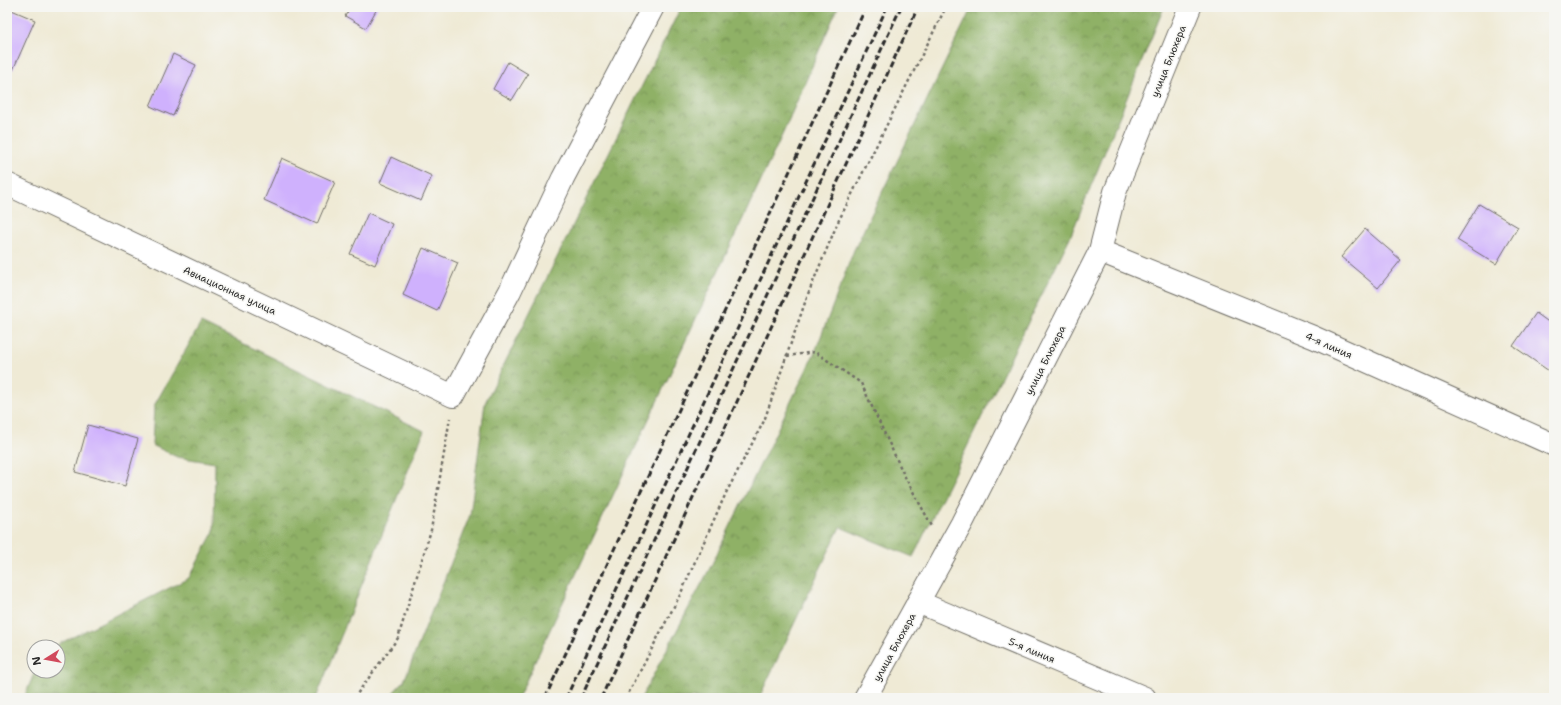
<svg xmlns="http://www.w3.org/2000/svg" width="1561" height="705" font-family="'Shantell Sans',sans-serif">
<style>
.forest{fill:url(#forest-crowns);stroke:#5d6e48}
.building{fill:#cfb1fd}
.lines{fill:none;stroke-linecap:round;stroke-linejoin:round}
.street-casing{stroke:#706e66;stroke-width:24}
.path{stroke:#706e66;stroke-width:2.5;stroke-dasharray:3 3;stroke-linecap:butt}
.street{stroke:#fff;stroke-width:22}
.rail{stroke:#2b2b2b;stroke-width:3;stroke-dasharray:6 3;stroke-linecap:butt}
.labels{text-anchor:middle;stroke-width:3;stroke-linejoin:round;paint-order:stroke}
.street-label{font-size:10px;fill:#2b2b2b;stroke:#f6f6f2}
</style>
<defs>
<pattern id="forest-crowns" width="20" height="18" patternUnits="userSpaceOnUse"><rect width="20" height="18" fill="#8fb166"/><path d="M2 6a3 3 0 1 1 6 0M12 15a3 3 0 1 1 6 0" fill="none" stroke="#759054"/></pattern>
</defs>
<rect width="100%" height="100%" fill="#f6f6f2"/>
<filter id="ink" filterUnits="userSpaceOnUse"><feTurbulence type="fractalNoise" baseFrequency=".025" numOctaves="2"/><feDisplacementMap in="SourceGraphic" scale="8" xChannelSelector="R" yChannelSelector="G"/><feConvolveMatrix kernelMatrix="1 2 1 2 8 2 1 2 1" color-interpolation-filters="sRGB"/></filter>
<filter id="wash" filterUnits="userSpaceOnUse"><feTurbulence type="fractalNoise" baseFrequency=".012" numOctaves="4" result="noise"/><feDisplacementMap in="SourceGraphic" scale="16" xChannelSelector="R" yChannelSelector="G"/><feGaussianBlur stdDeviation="0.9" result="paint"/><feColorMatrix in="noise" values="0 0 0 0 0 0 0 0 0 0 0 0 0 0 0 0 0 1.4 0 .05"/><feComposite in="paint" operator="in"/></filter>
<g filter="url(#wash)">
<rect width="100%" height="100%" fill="#efead5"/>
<g class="forest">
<path d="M681,7h157l-54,124 -266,567h-130l16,-17 66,-166 15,-112z"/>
<path d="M972,7h192l-93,228 -158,322 -73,-30 -81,171h-118l70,-132 104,-214 39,-102z"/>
<path d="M201,323l223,108 -108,267h-292l11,-27h23v-24h-5l136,-69 25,-47 1,-68 -38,-6 -25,-12 2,-39z"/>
</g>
<g id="blocks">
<g class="building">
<path d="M351,7h27l-12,21 -21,-12z"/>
<path d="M7,8l28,12 -22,50 -6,-3z"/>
<path d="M173,54l23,11 -23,51 -23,-10z"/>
<path d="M508,62l20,12 -16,26 -19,-11z"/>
<path d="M391,157l41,19 -11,25 -41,-18z"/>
<path d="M282,158l53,24 -18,42 -53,-24z"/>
<path d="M1479,204l39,23 -22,37 -39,-24z"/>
<path d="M368,213l24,11 -17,41 -25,-11z"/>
<path d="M1365,229l36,31 -23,28 -37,-31z"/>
<path d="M423,248l35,15 -21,48 -34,-16z"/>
<path d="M1536,313l18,13v38l-5,7 -36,-25z"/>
<path d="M88,425l50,14 -13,47 -50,-14z"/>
</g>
</g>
</g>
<g filter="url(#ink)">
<use href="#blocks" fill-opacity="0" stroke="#706e66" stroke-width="1"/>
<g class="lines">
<defs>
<g id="street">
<path d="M7,184l446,212 57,-105 53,-113 90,-171"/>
<path d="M1100,251l213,86 241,108"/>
<path d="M918,602l227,96"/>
<path d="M865,698l97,-175 138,-272 15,-59 75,-185"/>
</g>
</defs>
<use href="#street" class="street-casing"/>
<g class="path">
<path d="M787,356l28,-4 46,31 43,92 29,53"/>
<path d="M354,698l44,-60 33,-108 19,-112"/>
<path d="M626,698l54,-103 46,-102 38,-72 44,-127 30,-72 108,-215"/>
</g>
<use href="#street" class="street"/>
<g class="rail">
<path d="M545,698l321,-691"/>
<path d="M566,698l321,-691"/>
<path d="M581,698l320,-691"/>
<path d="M601,698l317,-691"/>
</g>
</g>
</g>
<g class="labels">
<g class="street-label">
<text transform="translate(1168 61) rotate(-68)" y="4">улица Блюхера</text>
<text transform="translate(230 290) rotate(25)" y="4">Авиационная улица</text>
<text transform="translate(1329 345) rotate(24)" y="4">4-я линия</text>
<text transform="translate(1045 360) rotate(-63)" y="4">улица Блюхера</text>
<text transform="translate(894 647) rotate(-61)" y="4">улица Блюхера</text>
<text transform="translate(1032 650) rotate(23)" y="4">5-я линия</text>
</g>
</g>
<rect width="1561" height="705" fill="none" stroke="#f6f6f2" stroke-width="24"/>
<g transform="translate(46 659) rotate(259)"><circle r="19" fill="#f6f6f2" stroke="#a5a5a2"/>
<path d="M0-3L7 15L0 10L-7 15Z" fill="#d1495b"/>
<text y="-6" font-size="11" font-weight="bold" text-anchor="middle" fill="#2b2b2b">N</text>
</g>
</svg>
